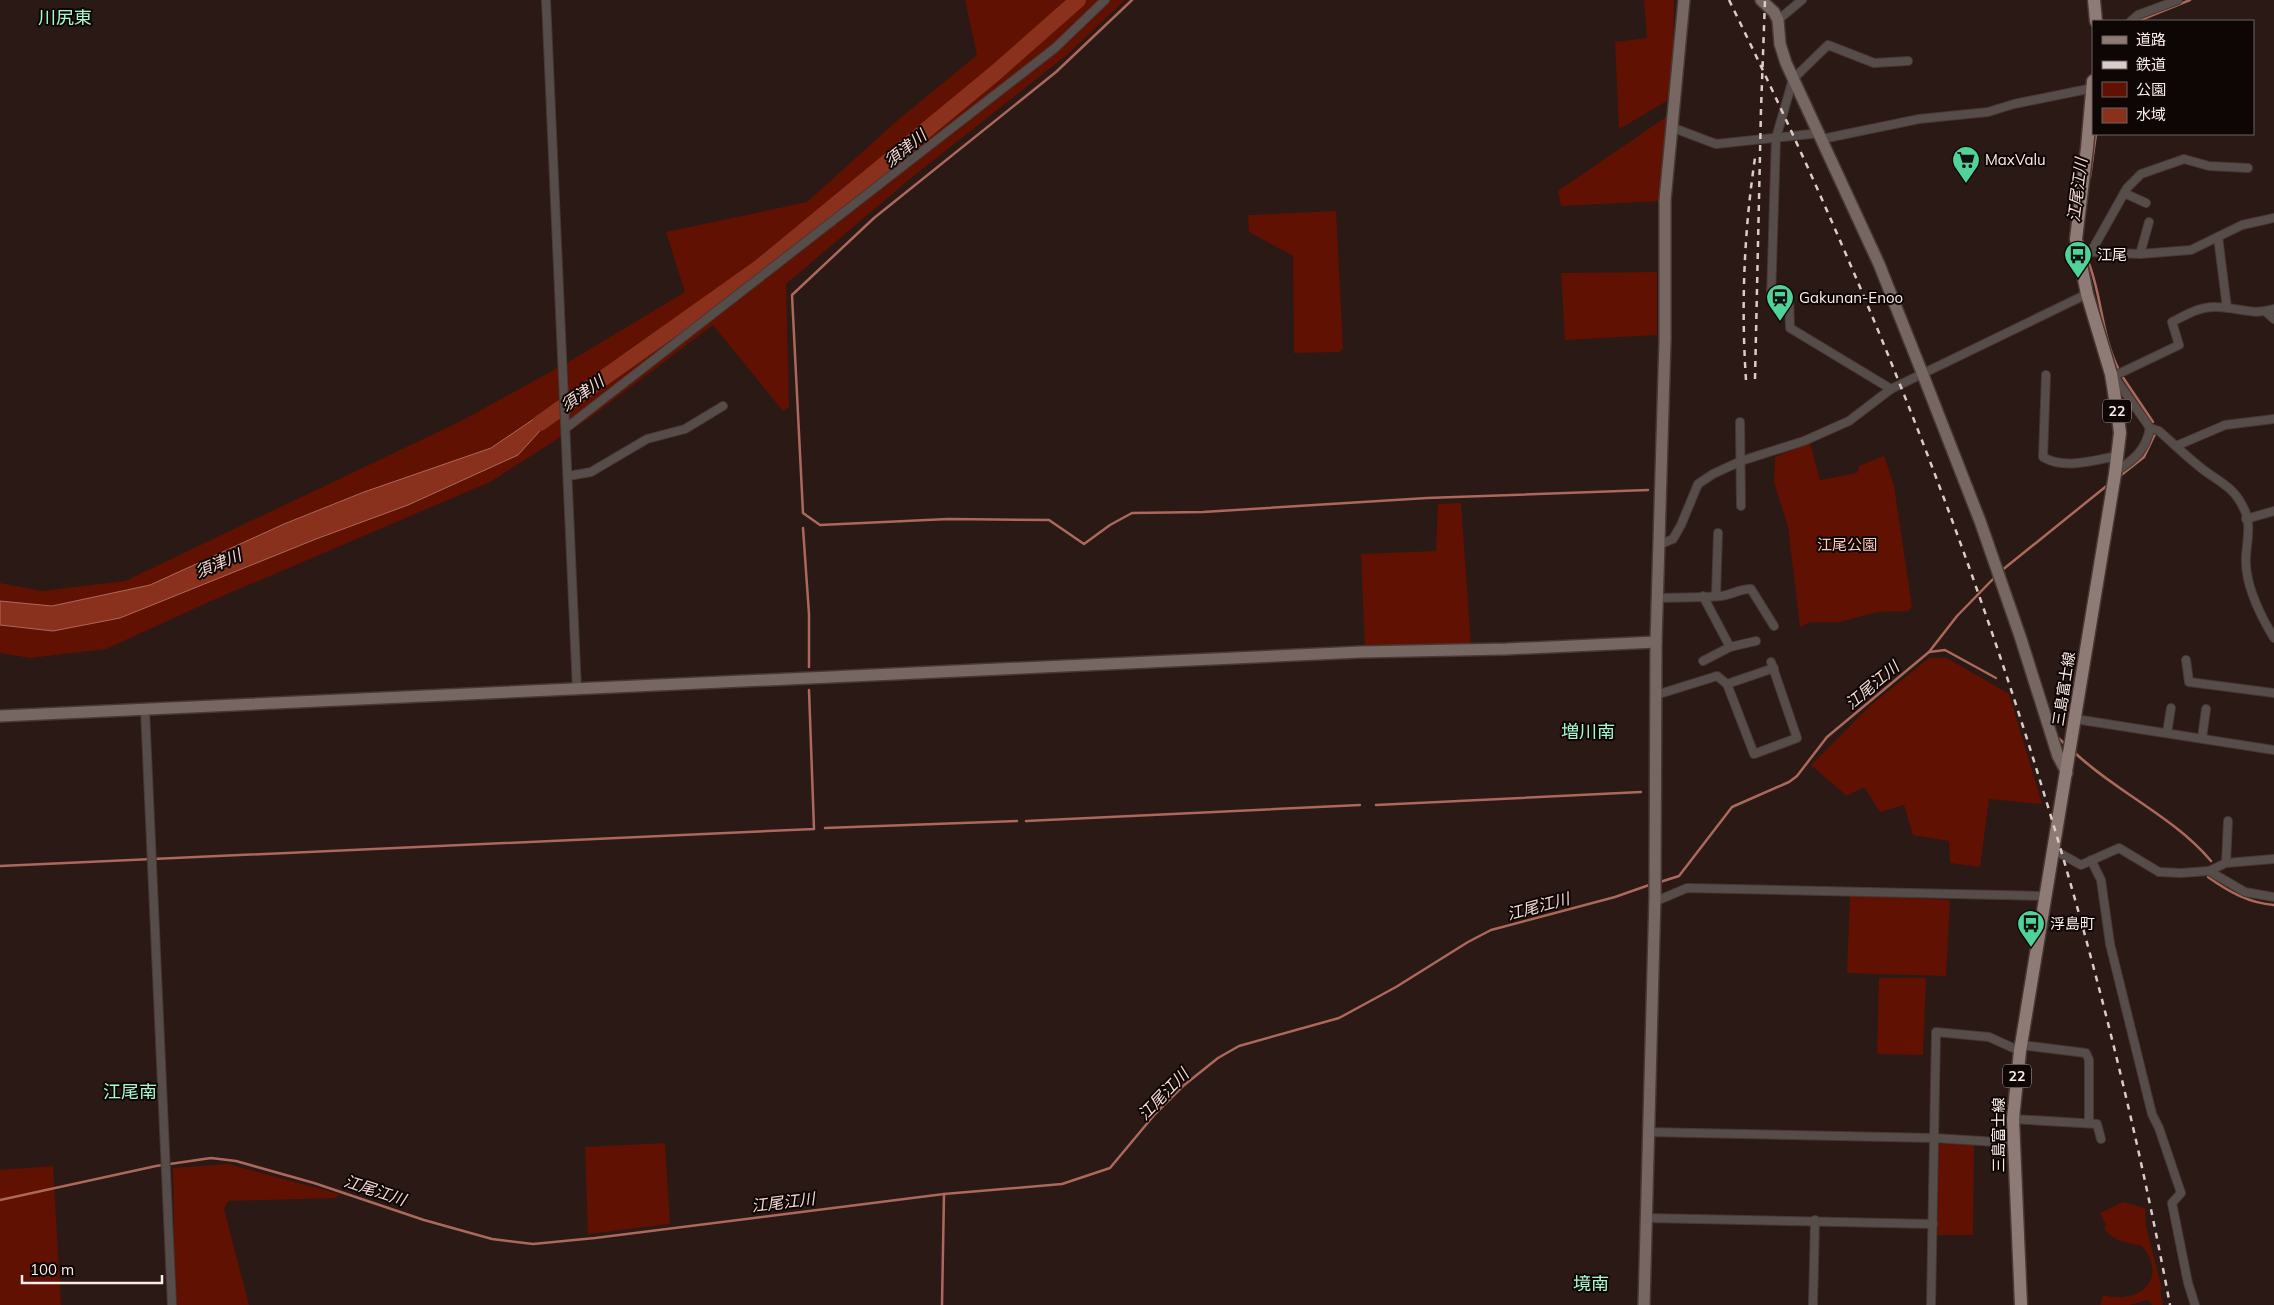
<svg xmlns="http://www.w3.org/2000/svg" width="2274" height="1305" font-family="Mulish,'Noto Sans JP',sans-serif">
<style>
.green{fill:#601101}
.water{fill:#8a311e;stroke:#ac695b}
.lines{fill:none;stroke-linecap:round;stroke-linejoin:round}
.stream{stroke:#ac695b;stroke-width:2.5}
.river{stroke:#8a311e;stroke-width:16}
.street-casing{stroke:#483733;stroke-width:10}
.secondary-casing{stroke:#483733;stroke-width:14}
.primary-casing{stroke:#483733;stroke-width:15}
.street{stroke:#564d4a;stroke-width:8}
.secondary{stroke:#766763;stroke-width:11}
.primary{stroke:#8f7b76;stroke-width:12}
.rail{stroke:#daccc9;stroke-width:2.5;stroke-dasharray:6 6;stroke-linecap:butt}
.labels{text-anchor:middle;stroke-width:4;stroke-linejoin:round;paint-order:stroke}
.shield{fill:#0e0605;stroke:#b3a7a5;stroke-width:1}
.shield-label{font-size:14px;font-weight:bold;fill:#faece9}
.poi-label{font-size:15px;fill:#faece9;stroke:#0e0605;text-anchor:start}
.park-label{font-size:15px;fill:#ffcabe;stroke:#0e0605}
.street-label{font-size:15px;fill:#faece9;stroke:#0e0605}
.water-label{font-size:16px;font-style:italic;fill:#f5dad4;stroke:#0e0605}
.quarter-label{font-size:18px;fill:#a7f9cf;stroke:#0e0605}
</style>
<rect width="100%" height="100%" fill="#2b1915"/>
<g class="green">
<path d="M965,0h160l-57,54 -157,124 -125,106 3,123 -6,4 -70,-86 -126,95 -97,62 -279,119 -105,48 -76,9 -30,-5v-70l42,8 83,-10 336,-160 109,-60 115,-69 -19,-60 141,-30 92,-83 78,-64z"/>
<path d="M1644,0h30l-2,98 -53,31 -4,-87 32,-4z"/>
<path d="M1666,117l-5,84 -100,5 -3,-15z"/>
<path d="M1336,211l7,138 -4,3 -45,1 -1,-97 -44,-24 -1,-17z"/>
<path d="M1657,272v63l-92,5 -4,-67z"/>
<path d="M1810,443l10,37 37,-7 2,-7 25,-10 10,30 18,121 -4,4 -30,1 -39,10h-28l-11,5 -12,-100 -14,-45 1,-25z"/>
<path d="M1461,503l10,143 -106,3 -4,-95 75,-3 2,-47z"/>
<path d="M1929,658h18l62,36 33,110 -53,-5 -9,68 -30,-4 -1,-22 -36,-6 -9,-30 -24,7 -16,-25 -17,9 -36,-31 60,-60z"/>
<path d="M1850,895l100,5 -4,76 -99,-3z"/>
<path d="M1879,978h47l-3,77 -46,-1z"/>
<path d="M665,1143l5,81 -82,10 -3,-87z"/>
<path d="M1939,1144h35l-1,91h-36z"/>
<path d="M228,1164l111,30 -3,4 -108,3 -4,8 25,96h-74l-2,-137z"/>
<path d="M53,1166l8,139h-61v-135z"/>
<path d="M2123,1202l22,6 1,18 16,63 -2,1 3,15h-11l-4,-5 -19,5h-29l3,-10c37,10 66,-16 39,-49 -15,-4 -28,-4 -38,-17l2,-4 -6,-12z"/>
</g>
<path class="water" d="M556,404l2,7 -40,44 -110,50 -92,34 -196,79 -67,13 -53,-6v-24l52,5 98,-21 134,-61 80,-32 127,-44z"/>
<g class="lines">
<g class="stream">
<path d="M1132,0l-76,72 -182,146 -82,77 11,218 17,12 128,-6 101,1 35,24 26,-19 22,-12 71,-1 224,-14 221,-8"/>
<path d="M2138,21l52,-21"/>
<path d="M2090,177l6,-43"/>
<path d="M2088,261c14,34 13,73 30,107"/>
<path d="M2122,376l31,46"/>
<path d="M2120,476l24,-19 11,-23"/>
<path d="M803,528l6,86v53"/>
<path d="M2001,571l108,-87"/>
<path d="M1929,652l16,-2 51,28"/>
<path d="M2055,735l11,10"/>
<path d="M2074,752c42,40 99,64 137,109"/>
<path d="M1376,805l265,-13"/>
<path d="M1026,821l334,-16"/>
<path d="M825,828l192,-7"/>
<path d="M0,866l814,-37 -5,-139"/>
<path d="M2208,877c21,15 41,26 66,28"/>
<path d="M1660,882l19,-6 53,-69 57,-25 8,-6 30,-39 102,-85 28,-36 38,-39"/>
<path d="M0,1200l156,-34 55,-8 25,3 78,22 110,37 68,19 41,5 62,-6 349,-44 118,-10 48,-16 45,-54 28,-28 35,-28 21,-12 100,-28 57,-31 72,-45 23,-12 124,-33 37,-13"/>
<path d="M942,1305l2,-111"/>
</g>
<path class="river" d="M540,423l220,-156 234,-193 84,-74"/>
<defs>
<g id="street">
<path d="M546,0l31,690"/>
<path d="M1778,20l24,-20"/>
<path d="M2131,21l7,-6 40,-15"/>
<path d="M1671,127l45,17 104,-11"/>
<path d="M1822,139l97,-20 69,-7 26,-8 79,-16"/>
<path d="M2124,193l22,10"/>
<path d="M2218,237l9,71"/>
<path d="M2091,252l49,2 51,-4 51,-25 32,-7"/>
<path d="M2140,254l9,-32"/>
<path d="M2079,260l12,-8 36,-64 14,-14 43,-15 25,7 39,2"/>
<path d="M2266,312l8,7"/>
<path d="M2046,375l-3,82c21,13 51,3 74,-1"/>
<path d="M2113,375l37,53 9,3c15,13 30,28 46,40 18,13 30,17 40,40 6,14 2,30 1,45 -2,28 14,59 28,82"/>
<path d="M2114,376l65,-31 -7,-23c14,-7 28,-16 44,-15 21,0 36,9 58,2"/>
<path d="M1891,389l-101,-61 -1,-30h-18l5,-160 17,-59 35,-34 46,18 34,-2"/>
<path d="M1740,422l1,84"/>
<path d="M566,428l489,-380 50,-48"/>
<path d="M2176,446l49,-21 49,-6"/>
<path d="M2116,471c18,-11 30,-21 34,-43"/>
<path d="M568,476l23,-4 56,-33 38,-10 38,-23"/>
<path d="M2246,519l28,-8"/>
<path d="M1661,544l12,-5 8,-14 17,-41 15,-10 28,-13 63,-20 45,-20 42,-32 196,-95"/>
<path d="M1703,596l27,51 26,-6"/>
<path d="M1716,596l2,-63"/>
<path d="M1658,598c21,-1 42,0 63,-2 10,-1 21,-8 30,-7l23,37"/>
<path d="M2186,660l3,22 85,11"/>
<path d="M1703,661l27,-14"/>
<path d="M1727,684l47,-16"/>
<path d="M1656,695l61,-19 10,8 27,70 43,-16 -26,-76"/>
<path d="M145,710l27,595"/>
<path d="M2075,719l199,31"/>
<path d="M2167,733l4,-25"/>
<path d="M2202,738l4,-29"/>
<path d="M2054,850l27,15 38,-17 40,24 22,1 28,-2 17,-8 48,-4"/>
<path d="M2091,860l10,20 9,64 42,170 7,14 22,65 -9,10 16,80 7,22"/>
<path d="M2226,863l2,-42"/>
<path d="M2209,871l36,21 29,5"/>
<path d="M1654,902l33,-14 358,8"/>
<path d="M2021,1045l65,8 3,7v63"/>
<path d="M2013,1119l84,5 4,15"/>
<path d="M1647,1132l287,6 79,5"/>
<path d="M1646,1218l287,6"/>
<path d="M1813,1305l2,-85"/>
<path d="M1931,1305l5,-273 53,5 31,14"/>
</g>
<g id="secondary">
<path d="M1761,0l13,12 4,8 2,24 6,19 93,201 44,111 57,146 40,115 38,120 9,17"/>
<path d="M0,716l1361,-64 145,-3 150,-7"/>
<path d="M1644,1305l11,-409 1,-254 9,-302v-140l19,-200"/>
</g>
<g id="primary">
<path d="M2094,0l2,21"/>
<path d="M2021,1305l-8,-186 7,-68 95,-577 5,-41 -2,-16 -7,-43 -24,-80 -11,-55 11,-91 6,-67"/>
</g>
</defs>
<use href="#street" class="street-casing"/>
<use href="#secondary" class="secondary-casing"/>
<use href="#primary" class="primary-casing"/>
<use href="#street" class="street"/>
<use href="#secondary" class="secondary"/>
<use href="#primary" class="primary"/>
<g class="rail">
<path d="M1729,0c203,414 356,852 441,1305"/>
<path d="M1755,379l6,-270 4,-109"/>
<path d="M1746,380c-5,-74 -2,-148 9,-222"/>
</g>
</g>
<defs>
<symbol id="supermarket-pin" viewBox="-11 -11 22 30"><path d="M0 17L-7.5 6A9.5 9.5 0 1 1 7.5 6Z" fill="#4fd399" stroke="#0e0605"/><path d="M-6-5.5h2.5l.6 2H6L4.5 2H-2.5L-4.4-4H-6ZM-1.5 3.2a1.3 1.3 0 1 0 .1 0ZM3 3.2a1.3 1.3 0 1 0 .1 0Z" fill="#111"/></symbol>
<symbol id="bus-pin" viewBox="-11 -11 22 30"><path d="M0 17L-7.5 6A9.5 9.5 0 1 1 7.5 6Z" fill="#4fd399" stroke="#0e0605"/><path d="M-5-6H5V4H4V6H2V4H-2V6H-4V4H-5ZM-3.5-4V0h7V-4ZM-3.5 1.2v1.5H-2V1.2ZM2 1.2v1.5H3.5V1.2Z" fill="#111"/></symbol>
<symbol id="station-pin" viewBox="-11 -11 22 30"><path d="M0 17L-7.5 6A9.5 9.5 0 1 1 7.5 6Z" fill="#4fd399" stroke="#0e0605"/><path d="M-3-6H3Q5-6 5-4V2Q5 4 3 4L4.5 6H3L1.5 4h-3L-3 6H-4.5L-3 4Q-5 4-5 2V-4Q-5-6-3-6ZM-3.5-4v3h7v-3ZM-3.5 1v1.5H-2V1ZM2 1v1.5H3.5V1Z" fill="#111"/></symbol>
</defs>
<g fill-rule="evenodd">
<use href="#supermarket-pin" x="1950" y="144" width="32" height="43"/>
<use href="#bus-pin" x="2062" y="239" width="32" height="43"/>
<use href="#station-pin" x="1764" y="282" width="32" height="43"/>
<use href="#bus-pin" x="2015" y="908" width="32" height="43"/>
</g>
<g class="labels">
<g class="shield">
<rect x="2103" y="399.5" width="28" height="23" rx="4"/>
<rect x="2003" y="1064.5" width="28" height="23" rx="4"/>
</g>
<g class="shield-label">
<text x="2117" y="416">22</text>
<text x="2017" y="1081">22</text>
</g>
<g class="poi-label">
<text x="1985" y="165">MaxValu</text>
<text x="2097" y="260">江尾</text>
<text x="1799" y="303">Gakunan-Enoo</text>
<text x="2050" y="929">浮島町</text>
</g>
<g class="park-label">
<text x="1847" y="550">江尾公園</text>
</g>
<g class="street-label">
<text transform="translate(2064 689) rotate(-81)" y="5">三島富士線</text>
<text transform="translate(1999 1135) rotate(-90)" y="5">三島富士線</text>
</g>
<g class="water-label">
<text transform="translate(905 148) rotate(-39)" y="6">須津川</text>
<text transform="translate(2077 190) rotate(-83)" y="6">江尾江川</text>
<text transform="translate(582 393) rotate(-35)" y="6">須津川</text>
<text transform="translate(218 563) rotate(-23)" y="6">須津川</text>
<text transform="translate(1872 685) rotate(-40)" y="6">江尾江川</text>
<text transform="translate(1538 906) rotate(-15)" y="6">江尾江川</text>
<text transform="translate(1163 1094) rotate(-46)" y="6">江尾江川</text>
<text transform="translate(375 1190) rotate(18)" y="6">江尾江川</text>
<text transform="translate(783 1202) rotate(-7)" y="6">江尾江川</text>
</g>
<g class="quarter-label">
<text x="65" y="24">川尻東</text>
<text x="1588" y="738">増川南</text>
<text x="130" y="1098">江尾南</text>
<text x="1591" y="1290">境南</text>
</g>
</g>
<rect x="2092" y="20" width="162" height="115" fill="#0e0605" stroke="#6c6260"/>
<rect x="2102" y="36" width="25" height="8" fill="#8f7b76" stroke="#6c6260"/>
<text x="2136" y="45" font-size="15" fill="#faece9">道路</text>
<rect x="2102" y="61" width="25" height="8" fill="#daccc9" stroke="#6c6260"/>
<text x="2136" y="70" font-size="15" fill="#faece9">鉄道</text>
<rect x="2102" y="82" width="25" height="15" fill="#601101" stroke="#6c6260"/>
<text x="2136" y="95" font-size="15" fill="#faece9">公園</text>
<rect x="2102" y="108" width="25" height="15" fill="#8a311e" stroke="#6c6260"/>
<text x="2136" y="120" font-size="15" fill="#faece9">水域</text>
<path d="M22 1275v8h140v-8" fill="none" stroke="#faece9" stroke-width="2.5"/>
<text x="30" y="1275" font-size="15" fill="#faece9" stroke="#0e0605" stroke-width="4" paint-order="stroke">100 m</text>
</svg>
